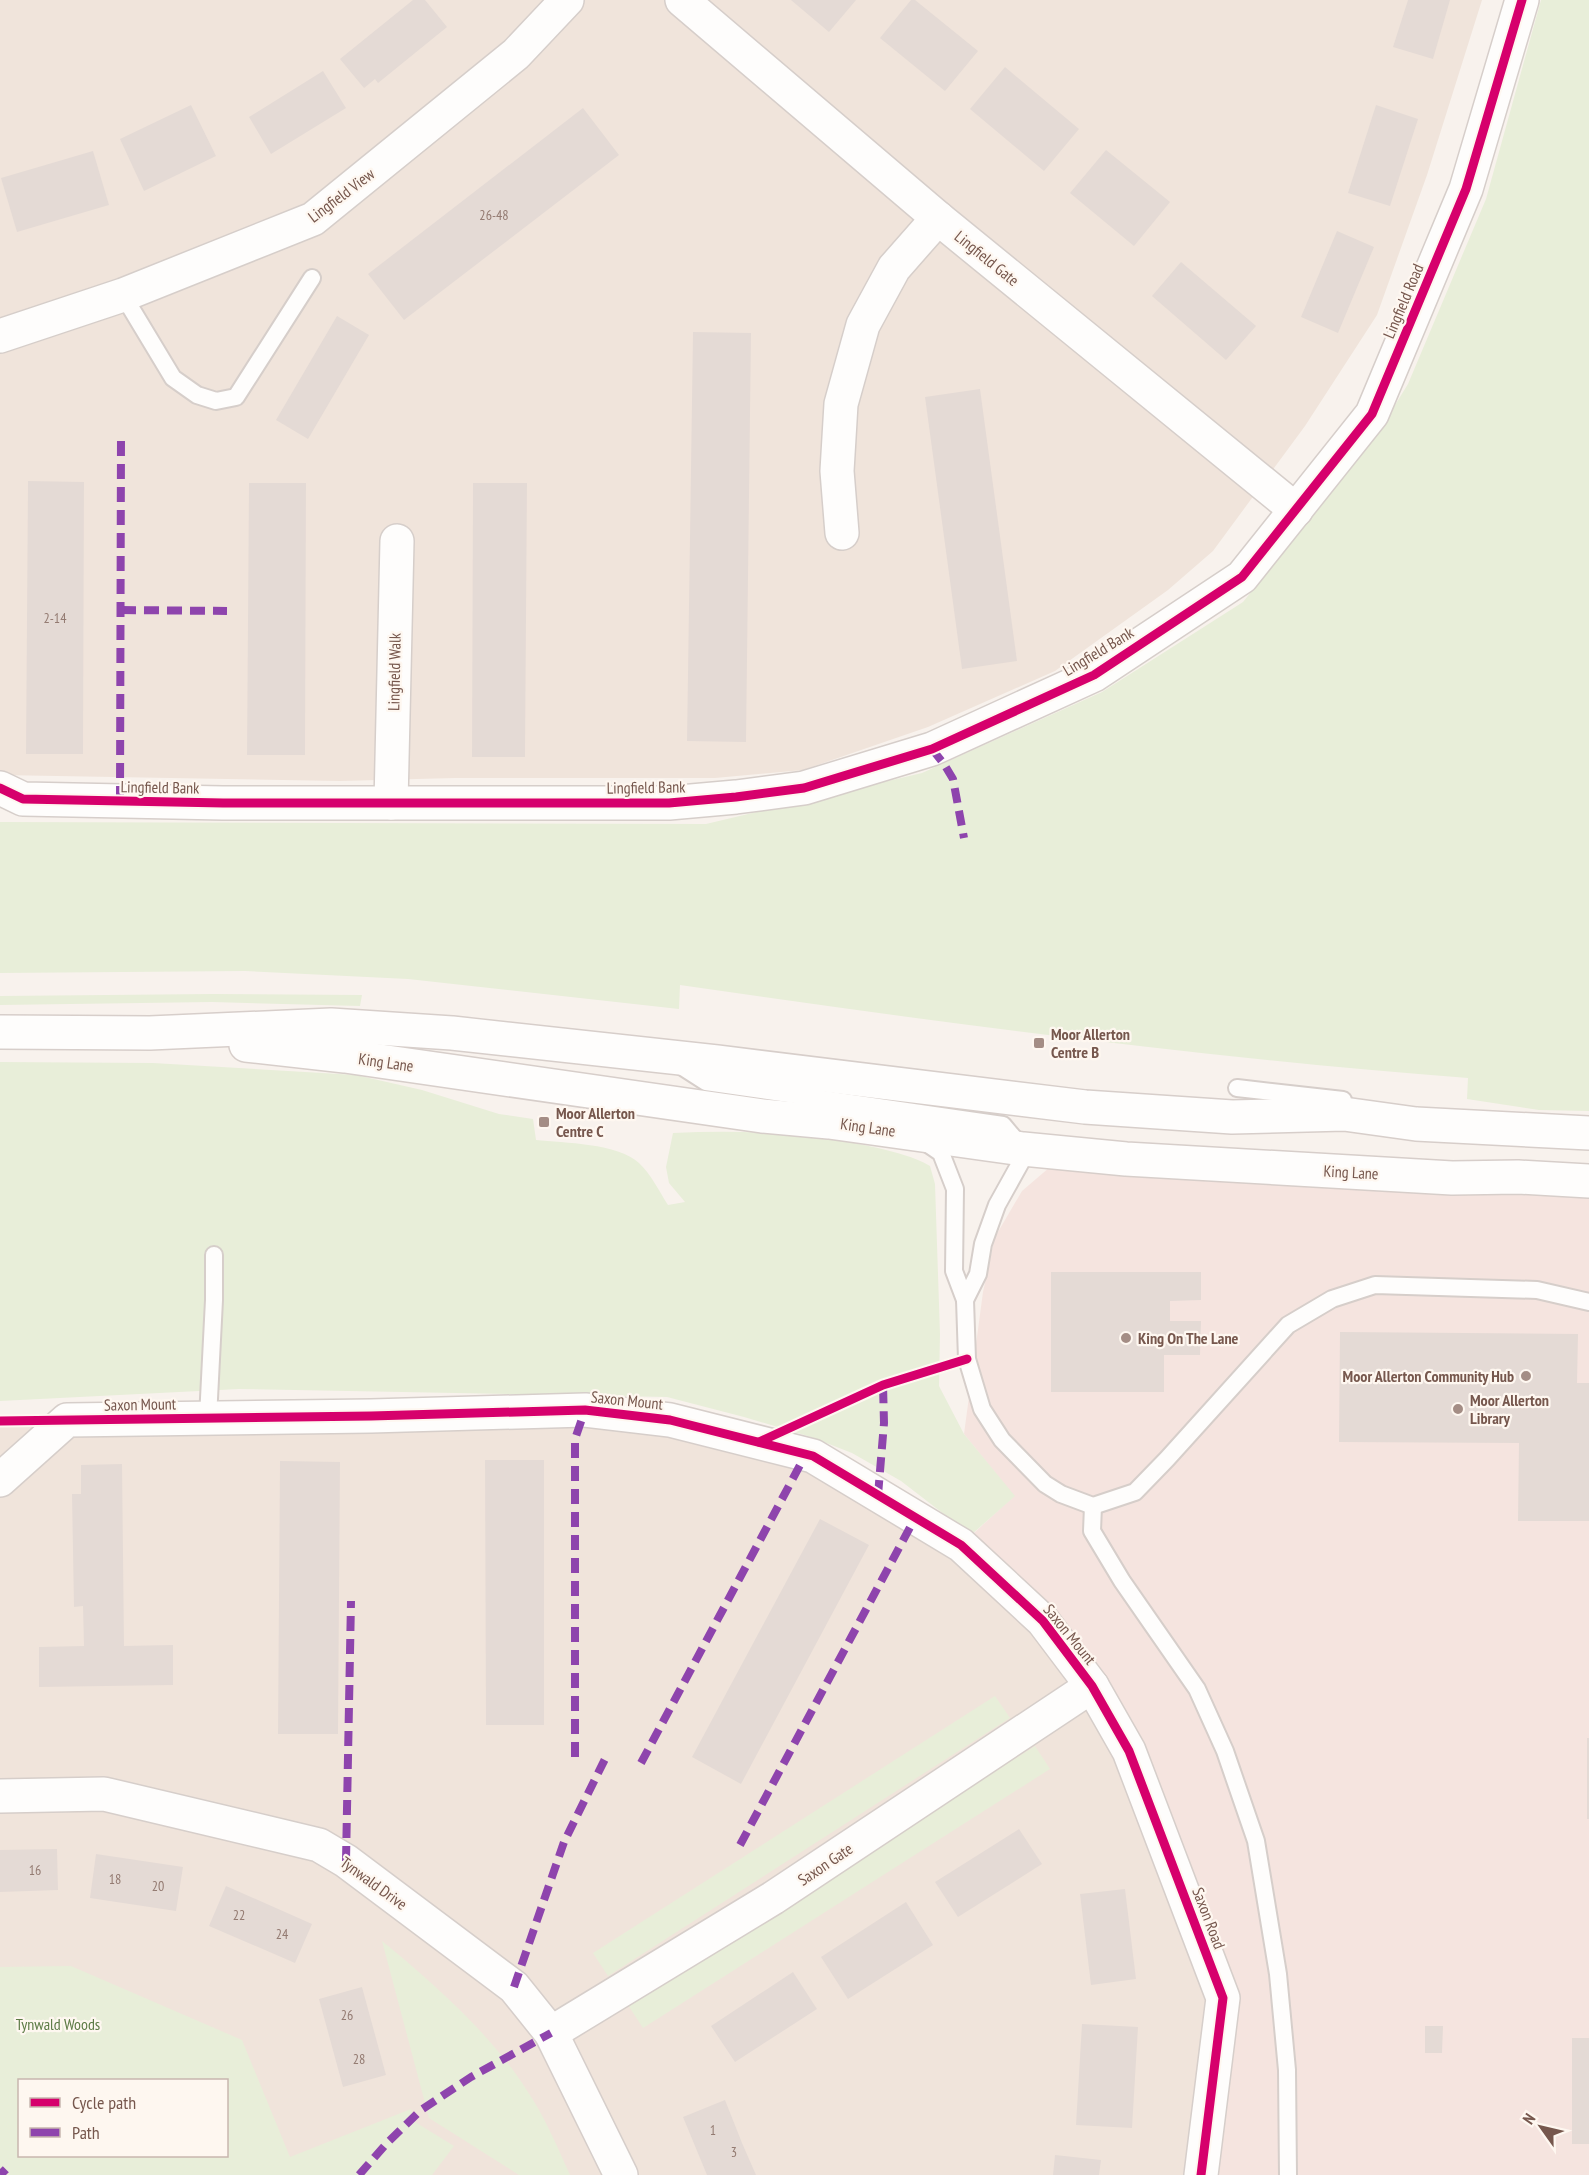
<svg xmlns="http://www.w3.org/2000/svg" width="1589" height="2175" font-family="'PT Sans Narrow',sans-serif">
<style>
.residential{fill:#f0e4db;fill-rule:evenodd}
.commercial{fill:#f5e4df}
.green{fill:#e8eed9;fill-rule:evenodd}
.building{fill:#e4dad5}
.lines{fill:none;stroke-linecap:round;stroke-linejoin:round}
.lane-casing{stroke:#d6ceca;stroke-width:20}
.street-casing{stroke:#d6ceca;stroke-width:36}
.secondary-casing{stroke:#d7ceca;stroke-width:36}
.lane{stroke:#fefdfc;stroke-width:16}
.street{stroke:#fefdfc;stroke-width:33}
.secondary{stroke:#fefdfc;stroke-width:33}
.quiet{stroke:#8e44ad;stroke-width:8;stroke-dasharray:15 8;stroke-linecap:butt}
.cycleway-casing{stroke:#fef7f0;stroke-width:13}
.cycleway{stroke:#d6006c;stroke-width:9}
.poi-dot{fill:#a48d85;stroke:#fef7f0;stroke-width:2}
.labels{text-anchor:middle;stroke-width:4.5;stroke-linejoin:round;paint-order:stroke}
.number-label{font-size:14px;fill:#937a71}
.street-label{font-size:16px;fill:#76574d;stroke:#fef7f0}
.poi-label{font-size:16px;font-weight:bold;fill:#76574d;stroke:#fef7f0;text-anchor:start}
.park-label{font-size:16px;fill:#5d7b45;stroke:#fef7f0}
</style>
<rect width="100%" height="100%" fill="#f8f2ed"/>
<g class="residential">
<path d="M0,0h1482l-55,175 -50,140 -72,111 -92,125 -45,39 -113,81 -127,56 -125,43 -88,8h-260l-115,3 -340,-6z"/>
<path d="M585,1410l174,32 202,103 131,141 131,312 -22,177h-1201v-754zM20,2080h206v76h-206z"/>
</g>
<path class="commercial" d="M1050,1167l539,8v1000h-388l22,-177 -94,-247 -168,-206 53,-49 -50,-62 19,-142 12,-55 27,-46z"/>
<g class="green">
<path d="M1541,0h48v1111l-50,-1 -72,-11 1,-21c-263,-20 -526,-55 -788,-93l-1,24 -271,-30 -163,-8 -245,2v-151l706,2 216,-51 180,-81 141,-90 131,-163 34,-55 78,-185z"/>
<path d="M213,994l149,1 -2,11 -148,-4 -212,3v-9z"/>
<path d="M0,1062l153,1 203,12 66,15 77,24 34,5 3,21c28,3 82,3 103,23 12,11 20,28 29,42l17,-3 -16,-19 -3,-16 7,-34c68,-3 139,-1 205,15 19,5 35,8 52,18l5,18 5,150 -1,52 25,48 51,62 -44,39 -70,-54 -49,-28 -41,-16 -67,-20 -77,-20 -428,-8 -239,12z"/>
<path d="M995,1696l15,22 -402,258 -15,-23z"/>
<path d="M1035,1746l15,23 -407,259 -15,-23z"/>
<path d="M382,1941c50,41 109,93 144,148 18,26 31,57 44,86h-51l-90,-57z"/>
<path d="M71,1966l171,74 48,117 121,-48 4,13 39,24 -22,29h-432v-208zM20,2080h206v76h-206z"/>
</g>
<g class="building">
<path d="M413,0h12l22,27 -69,56 -3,-4 -11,9 -24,-29z"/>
<path d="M791,0h65l-27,32z"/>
<path d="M911,0h4l63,51 -33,40 -65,-53z"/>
<path d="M1408,0h42l-17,59 -40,-12z"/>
<path d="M1005,67l74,62 -35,42 -74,-62z"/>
<path d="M323,71l23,37 -75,46 -22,-37z"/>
<path d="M191,105l25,51 -72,35 -24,-52z"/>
<path d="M1376,105l42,14 -28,87 -42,-13z"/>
<path d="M583,108l36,47 -215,165 -36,-46z"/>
<path d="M1106,150l64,52 -36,44 -64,-53z"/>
<path d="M93,151l16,54 -92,27 -16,-54z"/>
<path d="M1337,231l37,16 -36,86 -37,-16z"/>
<path d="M1181,262l75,64 -30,34 -74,-64z"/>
<path d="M337,316l32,19 -61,104 -32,-19z"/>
<path d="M693,332l58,1 -5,409 -59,-1z"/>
<path d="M980,389l37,272 -55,8 -37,-272z"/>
<path d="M28,481l56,1 -1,272h-57z"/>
<path d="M249,483h57l-1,272h-58z"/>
<path d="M473,483h54l-2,274h-53z"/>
<path d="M1051,1272h150v28l-31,1v20h31l-1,34h-36v37h-113z"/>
<path d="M1340,1332l238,2 -1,49h12v138h-71l1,-78 -180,-1z"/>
<path d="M485,1460h59v265h-58z"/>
<path d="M280,1461l60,1 -2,272h-60z"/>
<path d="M122,1464l2,182 49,-1v40l-134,2v-40l45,-1 -1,-40 -9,1 -2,-113h9v-29z"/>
<path d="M820,1519l49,26 -128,239 -49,-27z"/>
<rect x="1587" y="1738" width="2" height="81"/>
<path d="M1019,1829l23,35 -84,53 -23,-35z"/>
<path d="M57,1849l1,41 -58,2v-42z"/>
<path d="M96,1854l87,13 -7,44 -86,-13z"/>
<path d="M226,1886l86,38 -17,39 -86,-37z"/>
<path d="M1125,1889l11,90 -45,6 -11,-91z"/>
<path d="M906,1902l27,43 -85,54 -27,-42z"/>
<path d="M793,1972l24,37 -82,53 -24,-36z"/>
<path d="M362,1987l24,88 -43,12 -24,-88z"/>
<path d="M1082,2024l56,3 -6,101 -56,-3z"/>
<path d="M1425,2026h18l-1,27h-17z"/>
<rect x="1572" y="2038" width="17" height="106"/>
<path d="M725,2100l17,43 14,32h-49l-24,-58z"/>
<path d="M1055,2155l46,5 -2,15h-46z"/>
</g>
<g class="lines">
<defs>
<g id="lane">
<path d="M123,295l50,83 24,17 19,6 20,-4 76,-119"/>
<path d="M678,1064l28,18 297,43 20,24 -1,11 -25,45 -14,39 -5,30 -13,26"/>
<path d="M1237,1088l106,12"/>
<path d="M925,1142l16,11 14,36 -1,82 11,29 2,59 15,50 20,31 43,44 16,10 32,12 42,-14 32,-33 121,-134 44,-26 43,-14 162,5 52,12"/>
<path d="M208,1418l6,-118v-45"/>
<path d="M1093,1506l-1,25 30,50 75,108 28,62 31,90 22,133 9,96 1,105"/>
</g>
<g id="street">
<path d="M682,0l256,218 358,292"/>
<path d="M0,336l123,-41 190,-76 203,-165 51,-54"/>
<path d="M842,533l-5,-62 4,-67 22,-79 31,-57 44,-50"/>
<path d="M0,788l23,11 200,4h446l67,-6 68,-9 128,-39 162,-74 148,-98 130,-163 94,-225 56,-189"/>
<path d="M391,803l6,-262"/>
<path d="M0,1480l67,-60 304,-4 214,-6 85,10 143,36 148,89 82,76 49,65 37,65 94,247 -22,177"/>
<path d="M0,1796l104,-2 215,51 27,16 168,126 37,46 70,142"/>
<path d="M551,2033l222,-135 319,-212"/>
</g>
<g id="secondary">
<path d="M0,1032l150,1 181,-8 121,8 265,29 368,45 147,10 112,-3 72,10 173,9"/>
<path d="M246,1045l99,11 417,60 67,6 194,27 103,10 326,19 66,-1 71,4"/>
</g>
</defs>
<use href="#lane" class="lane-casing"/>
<use href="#street" class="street-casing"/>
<use href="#secondary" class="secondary-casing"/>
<use href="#lane" class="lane"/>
<use href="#street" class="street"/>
<use href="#secondary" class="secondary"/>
<g class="quiet">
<path d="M121,610l106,1"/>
<path d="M932,749l12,15 9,15 11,59"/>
<path d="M120,801l1,-364"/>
<path d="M878,1495l6,-72 -1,-38"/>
<path d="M575,1757v-318l10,-29"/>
<path d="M641,1763l165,-309"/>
<path d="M740,1845l175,-327"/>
<path d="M346,1861l5,-260"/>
<path d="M514,1987l50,-145 41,-83"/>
<path d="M0,2169l6,6"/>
<path d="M359,2175l29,-33 33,-32 50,-33 80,-44"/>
</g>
<defs>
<g id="cycleway">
<path d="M0,788l23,11 200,4h446l67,-6 68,-9 128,-39 162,-74 148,-98 130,-163 94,-225 56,-189"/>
<path d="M0,1421l371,-5 214,-6 85,10 143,36 148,89 82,76 49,65 37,65 94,247 -22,177"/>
<path d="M759,1442l124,-57 84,-26"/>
</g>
</defs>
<use href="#cycleway" class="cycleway-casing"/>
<use href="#cycleway" class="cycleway"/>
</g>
<g class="poi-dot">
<rect x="1033" y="1037" width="12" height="12" rx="3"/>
<rect x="538" y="1116" width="12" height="12" rx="3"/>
<circle cx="1126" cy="1338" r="6"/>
<circle cx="1526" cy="1376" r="6"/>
<circle cx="1458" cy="1409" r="6"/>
</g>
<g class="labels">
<g class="number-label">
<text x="494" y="220">26-48</text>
<text x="55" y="623">2-14</text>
<text x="35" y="1875">16</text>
<text x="115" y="1884">18</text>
<text x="158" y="1891">20</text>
<text x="239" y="1920">22</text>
<text x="282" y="1939">24</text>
<text x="347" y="2020">26</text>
<text x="359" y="2064">28</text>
<text x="713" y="2135">1</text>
<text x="734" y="2157">3</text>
</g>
<g class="street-label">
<text transform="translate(341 195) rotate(-37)" y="6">Lingfield View</text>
<text transform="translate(987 258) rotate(39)" y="6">Lingfield Gate</text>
<text transform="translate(1403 301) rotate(-67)" y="6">Lingfield Road</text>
<text transform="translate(1098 651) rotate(-31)" y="6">Lingfield Bank</text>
<text transform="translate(394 672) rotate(-89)" y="6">Lingfield Walk</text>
<text transform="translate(160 787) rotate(1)" y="6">Lingfield Bank</text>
<text transform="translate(646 787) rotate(-1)" y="6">Lingfield Bank</text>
<text transform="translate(386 1062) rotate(8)" y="6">King Lane</text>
<text transform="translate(868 1127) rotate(8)" y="6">King Lane</text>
<text transform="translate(1351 1172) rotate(3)" y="6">King Lane</text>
<text transform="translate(627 1400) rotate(6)" y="6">Saxon Mount</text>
<text transform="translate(140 1404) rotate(-1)" y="6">Saxon Mount</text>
<text transform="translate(1070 1634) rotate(51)" y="6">Saxon Mount</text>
<text transform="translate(825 1864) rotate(-34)" y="6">Saxon Gate</text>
<text transform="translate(374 1883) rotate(36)" y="6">Tynwald Drive</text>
<text transform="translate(1209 1918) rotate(69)" y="6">Saxon Road</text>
</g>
<g class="poi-label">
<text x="1051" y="1040">Moor Allerton<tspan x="1051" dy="18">Centre B</tspan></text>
<text x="556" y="1119">Moor Allerton<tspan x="556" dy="18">Centre C</tspan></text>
<text x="1138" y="1344">King On The Lane</text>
<text x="1514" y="1382" text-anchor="end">Moor Allerton Community Hub</text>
<text x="1470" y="1406">Moor Allerton<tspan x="1470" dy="18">Library</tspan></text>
</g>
<g class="park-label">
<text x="58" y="2030">Tynwald Woods</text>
</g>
</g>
<rect x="18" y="2079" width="210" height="78" fill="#fef7f0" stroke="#c8b7af" stroke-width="1.5"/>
<rect x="30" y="2098" width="30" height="9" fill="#d6006c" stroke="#c8b7af" stroke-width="1.5"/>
<text x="72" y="2109" font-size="18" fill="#76574d">Cycle path</text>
<rect x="30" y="2128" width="30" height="9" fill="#8e44ad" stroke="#c8b7af" stroke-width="1.5"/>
<text x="72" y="2139" font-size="18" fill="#76574d">Path</text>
<g transform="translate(1541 2127) rotate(304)" stroke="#fef7f0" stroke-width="4.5" paint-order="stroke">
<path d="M0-4.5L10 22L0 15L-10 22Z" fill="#76574d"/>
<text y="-9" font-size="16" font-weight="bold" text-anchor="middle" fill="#76574d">N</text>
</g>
</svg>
